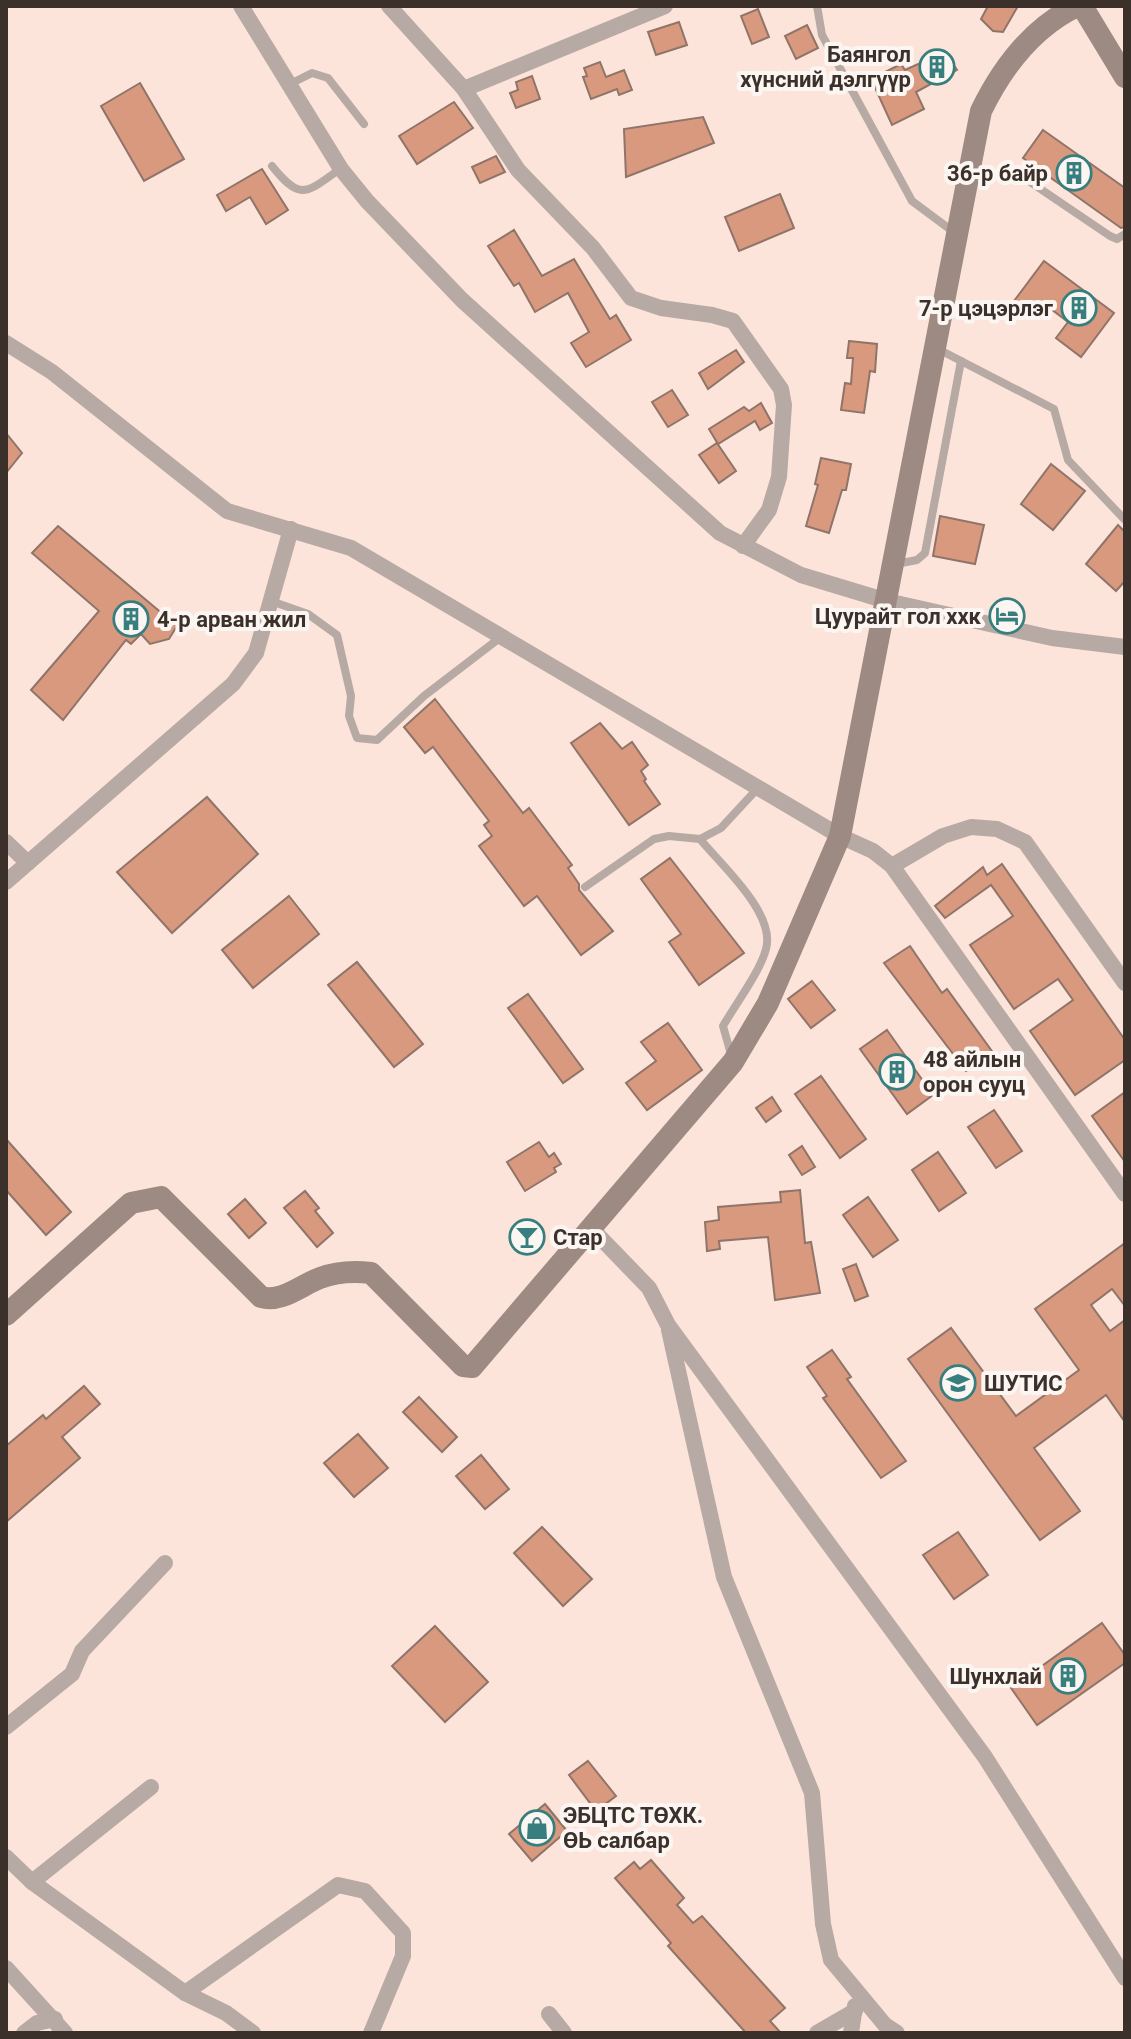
<svg xmlns="http://www.w3.org/2000/svg" width="1131" height="2039" font-family="Roboto,sans-serif">
<style>
.building{fill:#d9997e;stroke:#8f7469;stroke-width:2}
.lines{fill:none;stroke-linecap:round;stroke-linejoin:round}
.lane{stroke:#b7a9a4;stroke-width:8}
.street{stroke:#b7a9a4;stroke-width:16}
.secondary{stroke:#9d8a82;stroke-width:22}
.labels{text-anchor:middle;stroke-width:8;stroke-linejoin:round;paint-order:stroke}
.poi-label{font-size:22px;font-weight:bold;fill:#3c302b;stroke:#fcf6f3;text-anchor:end}
</style>
<rect width="100%" height="100%" fill="#fde4da"/>
<g class="building">
<path d="M988,6h30l-15,26 -10,-1 -12,-12z"/>
<path d="M758,9l11,28 -17,7 -11,-28z"/>
<path d="M679,22l8,23 -31,10 -8,-23z"/>
<path d="M807,25l11,23 -22,11 -11,-23z"/>
<path d="M945,52l12,18 -41,22 8,17 -32,16 -21,-46 30,-15 4,6z"/>
<path d="M600,62l6,15 18,-7 8,20 -13,5 -2,-6 -26,10 -8,-22 4,-1 -3,-8z"/>
<path d="M532,76l8,23 -24,9 -6,-15 8,-3 -2,-8z"/>
<path d="M140,83l44,76 -40,22 -43,-75z"/>
<path d="M454,102l19,26 -56,36 -18,-28z"/>
<path d="M703,117l11,26 -88,34 -2,-48z"/>
<path d="M1043,130l82,58v39l-4,1 -98,-70z"/>
<path d="M496,156l9,16 -25,11 -8,-16z"/>
<path d="M262,169l26,41 -22,14 -16,-27 -24,14 -9,-16z"/>
<path d="M780,194l14,34 -55,23 -14,-34z"/>
<path d="M514,230l28,46 32,-17 36,60 6,-4 15,25 -45,27 -15,-24 18,-11 -21,-39 -33,19 -16,-29 -5,3 -26,-40z"/>
<path d="M1044,261l70,52 -33,44 -25,-19 12,-16 -25,-19 -9,13 -20,-15z"/>
<path d="M849,341l28,3 -2,28 -5,-1 -6,42 -23,-3 4,-27 6,1 2,-26h-6z"/>
<path d="M736,350l8,12 -36,27 -9,-16z"/>
<path d="M672,390l16,25 -20,12 -16,-25z"/>
<path d="M761,403l11,20 -12,7 -5,-9 -37,23 -9,-15 35,-22 5,4z"/>
<path d="M6,433l16,20 -16,20z"/>
<path d="M717,443l19,28 -17,12 -20,-28z"/>
<path d="M821,458l30,6 -5,26h-4l-13,43 -23,-7 12,-41 -3,-1z"/>
<path d="M1051,464l34,27 -32,39 -32,-26z"/>
<path d="M940,516l44,9 -9,39 -42,-8z"/>
<path d="M1118,525l7,7v49l-9,10 -30,-27z"/>
<path d="M58,526l119,100 -8,13 -19,5 -9,-10 -10,10 -5,-4 -63,80 -32,-30 68,-79 -67,-58z"/>
<path d="M435,699l88,114 6,-5 43,57 -4,3 11,16v6l34,41 -32,24 -44,-59 -13,10 -45,-60 13,-10 -8,-11 5,-4 -56,-74 -8,6 -21,-26z"/>
<path d="M600,723l22,26 10,-7 16,23 -7,6 5,8 -2,2 16,23 -31,21 -58,-82z"/>
<path d="M207,797l51,57 -86,79 -55,-61z"/>
<path d="M670,858l74,95 -45,32 -30,-43 12,-8 -40,-55z"/>
<path d="M1002,864l123,176v20l-50,35 -45,-64 43,-31 -15,-21 -44,30 -44,-64 43,-29 -22,-31 -46,33 -10,-12 48,-39 4,8z"/>
<path d="M289,896l30,38 -66,54 -31,-38z"/>
<path d="M910,946l32,47 5,-4 47,65 -28,17 -82,-108z"/>
<path d="M357,962l66,82 -29,23 -66,-82z"/>
<path d="M812,981l23,29 -24,18 -23,-29z"/>
<path d="M528,994l55,75 -20,14 -55,-75z"/>
<path d="M668,1023l34,47 -55,40 -21,-27 30,-22 -15,-19z"/>
<path d="M887,1030l46,65 -26,19 -47,-65z"/>
<path d="M821,1076l45,63 -26,19 -45,-64z"/>
<path d="M1125,1092v70l-33,-46z"/>
<path d="M772,1097l9,14 -15,11 -10,-14z"/>
<path d="M994,1110l28,41 -26,17 -28,-41z"/>
<path d="M6,1139l65,73 -25,23 -40,-45z"/>
<path d="M539,1142l10,15 5,-4 7,11 -7,4 2,4 -31,19 -18,-29z"/>
<path d="M802,1146l13,21 -13,8 -13,-20z"/>
<path d="M938,1152l28,41 -27,18 -27,-41z"/>
<path d="M800,1190l5,53 6,-1 9,51 -45,7 -7,-63 -49,4 1,8 -13,2 -2,-29 14,-2 -1,-13 63,-5 -1,-10z"/>
<path d="M305,1191l14,17 -4,3 18,22 -16,14 -33,-39z"/>
<path d="M868,1197l30,43 -25,17 -30,-42z"/>
<path d="M245,1199l21,24 -17,15 -21,-24z"/>
<path d="M1125,1243v63l-13,-17 -21,16 19,26 15,-11v102l-19,-27 -72,53 46,63 -40,29 -132,-181 43,-31 65,88 63,-46 -44,-61z"/>
<path d="M856,1264l12,32 -13,5 -12,-32z"/>
<path d="M832,1350l19,27 -4,2 59,82 -25,17 -58,-80 4,-2 -20,-29z"/>
<path d="M84,1386l16,18 -38,33 18,21 -74,64v-76l37,-31 3,4z"/>
<path d="M419,1397l38,40 -15,15 -39,-40z"/>
<path d="M358,1434l30,34 -34,29 -30,-34z"/>
<path d="M481,1455l28,34 -24,20 -29,-33z"/>
<path d="M542,1527l50,52 -29,27 -49,-53z"/>
<path d="M958,1532l30,43 -34,24 -31,-44z"/>
<path d="M1102,1623l23,32v8l-88,62 -26,-37z"/>
<path d="M435,1626l53,56 -43,40 -53,-56z"/>
<path d="M588,1761l28,35 -20,15 -27,-36z"/>
<path d="M545,1804l22,27 -35,30 -23,-27z"/>
<path d="M651,1860l33,38 -7,7 16,18 9,-7 83,92 -15,13 11,12h-35l-78,-87 3,-3 -56,-65 19,-16 6,7z"/>
</g>
<g class="lines">
<g class="lane">
<path d="M817,6l5,29 90,166 43,32"/>
<path d="M290,84l22,-11 16,5 36,46"/>
<path d="M272,166c29,36 34,27 68,3"/>
<path d="M1014,171l96,65 7,3 8,-5"/>
<path d="M936,348l118,61 14,51 57,60"/>
<path d="M896,564l21,-4 8,-7 36,-192"/>
<path d="M271,601l37,13 29,21 14,61 -2,20 8,22 20,2 47,-44 77,-59"/>
<path d="M700,839c21,26 76,74 66,110 -6,23 -31,56 -43,77l9,32"/>
<path d="M585,887l69,-48 15,-3 31,3 21,-11 37,-40"/>
</g>
<g class="street">
<path d="M241,6l100,163 26,32 95,99 258,233 81,42 86,26 165,37 73,9"/>
<path d="M389,6l75,83 54,81 75,78 38,50 30,10 51,7 21,6 48,68 3,16 -5,72 -10,33 -26,36"/>
<path d="M464,89l201,-83"/>
<path d="M6,343l46,29 175,139 124,37 489,288 33,15 19,15 233,328"/>
<path d="M6,842l22,21"/>
<path d="M892,866l51,-30 28,-9 26,2 28,13 100,141"/>
<path d="M6,882l227,-198 23,-31 35,-124"/>
<path d="M592,1229l57,59 19,37 317,432 140,221"/>
<path d="M669,1330l55,247 88,216 11,131 8,36 54,65 12,8"/>
<path d="M6,1727l66,-53 10,-23 83,-88"/>
<path d="M6,1857l26,25 153,111"/>
<path d="M32,1882l119,-95"/>
<path d="M6,1968l59,65"/>
<path d="M549,2014l15,19"/>
<path d="M24,2033l13,-10 18,-4"/>
<path d="M253,2033l-27,-20 -41,-20 153,-108 27,6 38,42v23l-32,77"/>
<path d="M817,2033l38,-22"/>
<path d="M851,2033l4,-27"/>
</g>
<g class="secondary">
<path d="M1082,6l43,71"/>
<path d="M6,1315l125,-112 30,-6 100,100c21,6 40,-12 59,-19 16,-6 35,-7 51,-5l92,93 9,1 261,-305 35,-59 72,-167 141,-725c21,-43 52,-84 96,-105"/>
</g>
</g>
<defs>
<symbol id="building-ring" viewBox="-11 -11 22 22"><circle r="9.5" fill="#fcf6f3" stroke="#367f7e" stroke-width="1.5"/><path d="M-4-6H4V6H1V3H-1V6H-4ZM-2.5-4.3h1.7v1.8h-1.7ZM.8-4.3h1.7v1.8H.8ZM-2.5-1h1.7V.8h-1.7ZM.8-1h1.7V.8H.8Z" fill="#367f7e"/></symbol>
<symbol id="hotel-ring" viewBox="-11 -11 22 22"><circle r="9.5" fill="#fcf6f3" stroke="#367f7e" stroke-width="1.5"/><path d="M-6-4.5h1.5V1H6V5H4.5V3h-9V5H-6ZM-4 0a1.8 1.8 0 1 1 3.6 0ZM.5 0V-2.5h3Q6-2.5 6 0Z" fill="#367f7e"/></symbol>
<symbol id="bar-ring" viewBox="-11 -11 22 22"><circle r="9.5" fill="#fcf6f3" stroke="#367f7e" stroke-width="1.5"/><path d="M-6-5H6L.8 .8V4.5H3.5V6h-7V4.5H-.8V.8Z" fill="#367f7e"/></symbol>
<symbol id="university-ring" viewBox="-11 -11 22 22"><circle r="9.5" fill="#fcf6f3" stroke="#367f7e" stroke-width="1.5"/><path d="M0-5L7-2L0 1L-7-2ZM-4 1L0 2.5L4 1V4Q0 6-4 4Z" fill="#367f7e"/></symbol>
<symbol id="shop-ring" viewBox="-11 -11 22 22"><circle r="9.5" fill="#fcf6f3" stroke="#367f7e" stroke-width="1.5"/><path d="M-5-2.5h2.3a2.7 3.5 0 0 1 5.4 0H5L5.5 6h-11ZM-1.5-2.5h3a1.5 2.3 0 0 0-3 0Z" fill="#367f7e"/></symbol>
</defs>
<g fill-rule="evenodd">
<use href="#building-ring" x="917" y="47" width="40" height="40"/>
<use href="#building-ring" x="1054" y="153" width="40" height="40"/>
<use href="#building-ring" x="1059" y="288" width="40" height="40"/>
<use href="#hotel-ring" x="987" y="596" width="40" height="40"/>
<use href="#building-ring" x="111" y="599" width="40" height="40"/>
<use href="#building-ring" x="877" y="1052" width="40" height="40"/>
<use href="#bar-ring" x="507" y="1217" width="40" height="40"/>
<use href="#university-ring" x="938" y="1363" width="40" height="40"/>
<use href="#building-ring" x="1048" y="1656" width="40" height="40"/>
<use href="#shop-ring" x="517" y="1808" width="40" height="40"/>
</g>
<g class="labels">
<g class="poi-label">
<text x="911" y="62">Баянгол<tspan x="911" dy="25">хүнсний дэлгүүр</tspan></text>
<text x="1048" y="181">36-р байр</text>
<text x="1053" y="316">7-р цэцэрлэг</text>
<text x="981" y="624">Цуурайт гол ххк</text>
<text x="157" y="627" text-anchor="start">4-р арван жил</text>
<text x="923" y="1067" text-anchor="start">48 айлын<tspan x="923" dy="25">орон сууц</tspan></text>
<text x="553" y="1245" text-anchor="start">Стар</text>
<text x="984" y="1391" text-anchor="start">ШУТИС</text>
<text x="1042" y="1684">Шунхлай</text>
<text x="563" y="1823" text-anchor="start">ЭБЦТС ТӨХК.<tspan x="563" dy="25">ӨЬ салбар</tspan></text>
</g>
</g>
<rect width="1131" height="2039" fill="none" stroke="#3c302b" stroke-width="16"/>
</svg>
